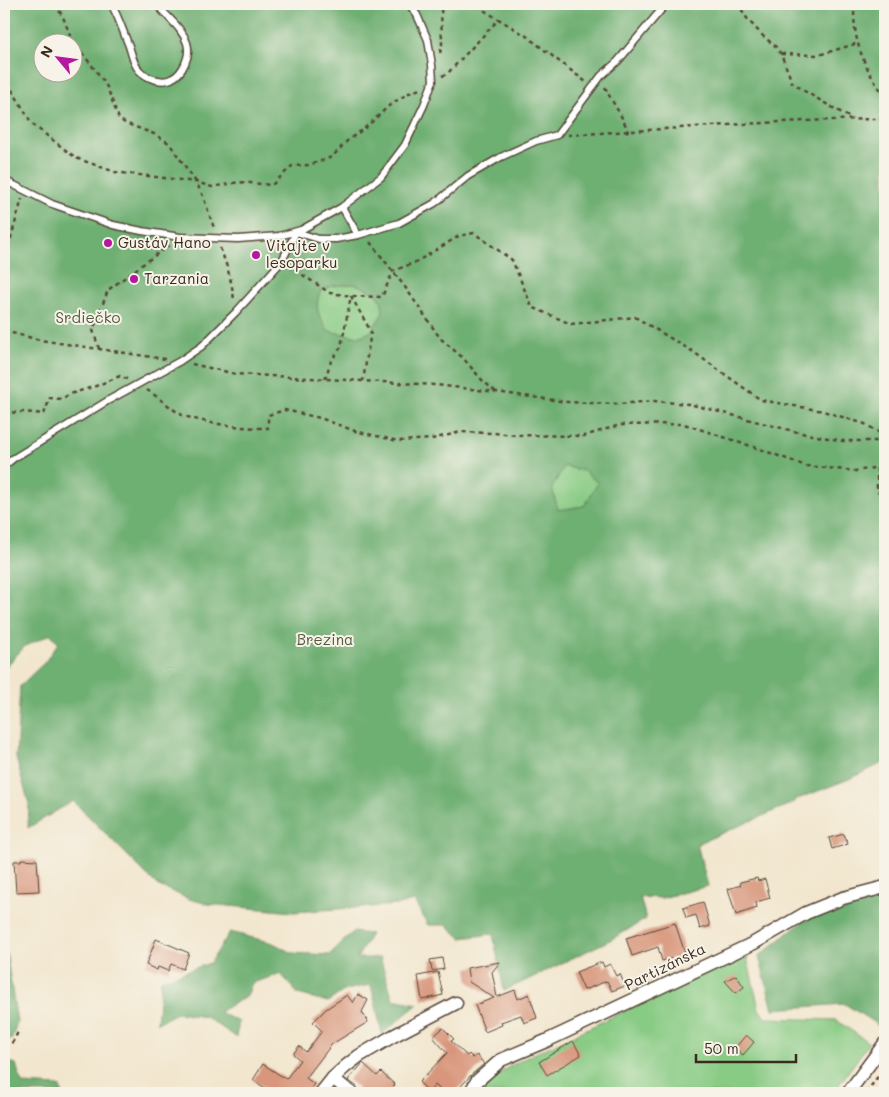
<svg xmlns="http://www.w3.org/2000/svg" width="889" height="1097" font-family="Mali,sans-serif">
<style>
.green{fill:#88cb84;stroke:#627a51}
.forest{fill:#6eaf72;stroke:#546c48;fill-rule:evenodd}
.building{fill:#d8967c}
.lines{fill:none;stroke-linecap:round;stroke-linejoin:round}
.service-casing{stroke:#564638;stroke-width:9}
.minor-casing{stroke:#564638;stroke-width:15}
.path{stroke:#564638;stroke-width:2.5;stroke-dasharray:4 4;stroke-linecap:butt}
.service{stroke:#fff;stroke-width:6}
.minor{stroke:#fff;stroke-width:12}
.poi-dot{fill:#b5179e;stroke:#f7f3e8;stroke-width:2}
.labels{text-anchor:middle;stroke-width:4;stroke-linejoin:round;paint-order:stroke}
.poi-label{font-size:15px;fill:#3b2a1e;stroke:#f7f3e8;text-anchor:start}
.park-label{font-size:15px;fill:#525a3d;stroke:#f7f3e8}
.street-label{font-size:15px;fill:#3b2a1e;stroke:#f7f3e8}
</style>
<rect width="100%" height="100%" fill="#f7f3e8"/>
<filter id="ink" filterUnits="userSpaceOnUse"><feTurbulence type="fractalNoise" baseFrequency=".02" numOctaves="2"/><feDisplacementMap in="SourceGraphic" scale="10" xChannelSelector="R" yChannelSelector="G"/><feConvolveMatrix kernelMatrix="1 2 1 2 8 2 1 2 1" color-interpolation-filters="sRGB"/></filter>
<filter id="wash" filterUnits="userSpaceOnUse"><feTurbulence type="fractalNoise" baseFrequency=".0096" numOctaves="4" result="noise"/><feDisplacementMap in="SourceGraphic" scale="20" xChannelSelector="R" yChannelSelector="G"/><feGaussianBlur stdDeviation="1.12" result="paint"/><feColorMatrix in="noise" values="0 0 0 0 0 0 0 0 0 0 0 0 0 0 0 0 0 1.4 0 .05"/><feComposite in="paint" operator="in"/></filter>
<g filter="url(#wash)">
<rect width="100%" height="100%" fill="#f2e6ce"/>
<g class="green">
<path d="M355,284l21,9 6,9 1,11 -12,19 -14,5 -29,-6c-9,-15 -15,-23 -7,-41l11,-4z"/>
<path d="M564,466l20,5 14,12 -14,23 -26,4 -6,-22z"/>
<path d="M747,958l12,51 6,9 71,2 33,23 -36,50h-353c15,-25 60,-41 86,-54 57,-28 114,-54 171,-79z"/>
</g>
<g class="forest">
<path d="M4,4h881v758l-36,17 -54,21v2l-98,42 11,42 -46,12 -22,-1 6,22 -34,20 -108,52 -11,-57 -32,4 -14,-13h-19l-14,-24 -16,4 -105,7 -85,-8 -19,-5 -32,-14 -84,-84 -45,27 1,-24 -13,-46 4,-72 25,-24 13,-19 -7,-9 -26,12 -21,23zM42,42h30v30h-30zM355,284l21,9 6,9 1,11 -12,19 -13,5 -30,-6c-9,-15 -15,-23 -7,-41l11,-4zM564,466l20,5 14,12 -14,23 -26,4 -6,-22z"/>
<path d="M885,894v126l-4,7 -36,-23 -72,5 -14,-53 51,-40z"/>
<path d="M230,932l43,11 19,10 37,2 24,-23 18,2 -14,24h23l13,41 25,5 -36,30 -11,-49 -26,5 -17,12 -30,-8 -17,-20 -29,9 -5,13 -28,16 20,10 -3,15 -30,-20 -29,-4 -20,10 4,-43 49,-17z"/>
<path d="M4,941l1,3 12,78 -5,17 -8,2z"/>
<path d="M4,1061l12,3 6,20 37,2 4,7h-59z"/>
</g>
<g id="blocks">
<g class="building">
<path d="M844,834l4,10 -16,5 -3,-11z"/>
<path d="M21,859l16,1 2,31 -23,1 -2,-31h7z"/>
<path d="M757,878l1,3 7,-2 5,19 -14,4 1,6 -21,7 -8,-26 13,-4 -1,-3z"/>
<path d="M703,902l7,24 -10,3 -4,-14 -10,3 -3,-10z"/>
<path d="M675,923l10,30 -8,9 -5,-4 -10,3 -4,-14 -26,9 -6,-18z"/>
<path d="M156,939l33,14 -6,16 -12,-5 -3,7 -10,-4 -1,3 -11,-5z"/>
<path d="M442,958l2,11 -12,2 -2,-11z"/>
<path d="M500,962l-8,10 5,25 18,-7 3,9 11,-5 8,24 -13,5 -3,-8 -20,7 1,3 -17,7 -10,-27 19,-7 -25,-16 -2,-14z"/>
<path d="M602,962l2,5 6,-3 6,12 4,-2 5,12 -13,5 -5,-10 -23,9 -8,-18z"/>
<path d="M438,972l5,23 -21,5 -4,-24z"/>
<path d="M736,975l8,12 -8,6 -11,-12z"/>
<path d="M358,994l10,6 -6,12 6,10 -36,22 -26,34 8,6 -6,9h-35l-20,-13 10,-16 23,15 14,-19 -7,-6 6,-8 7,6 16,-21 -9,-9 13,-13 21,-14 6,8z"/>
<path d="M443,1028l11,11 -3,2 16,15 2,-2 4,4 4,-3 7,9 -13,11 -16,18h-11l-9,-8 -6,7 -10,-10 28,-29 -14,-16z"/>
<path d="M746,1035l8,7 -11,13 -8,-7z"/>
<path d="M573,1041l8,14 -34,20 -8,-13z"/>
<path d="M363,1063l14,13 4,-4 14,13 -8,8h-28l-2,-6 -9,-7z"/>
</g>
</g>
</g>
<g filter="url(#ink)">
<use href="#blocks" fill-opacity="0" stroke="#564638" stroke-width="1"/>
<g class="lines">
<defs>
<g id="service">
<path d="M111,4c8,13 12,28 18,42 3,9 5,21 13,27 7,6 21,10 29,6 12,-5 20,-24 16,-36 -5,-16 -21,-26 -30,-39"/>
<path d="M4,180l48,24 61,21 29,6 38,6 58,2 41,-3 22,-6 41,-23 39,-30 24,-32 19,-40 9,-24 -1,-16 -4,-25 -11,-25 -8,-11"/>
<path d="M342,207l16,28"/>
<path d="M296,232l23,7h17l22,-4 41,-12 36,-20 33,-27 33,-19 35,-16 21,-6 44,-59 17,-15 48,-57"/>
<path d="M4,466l10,-8 95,-58 71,-39 22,-15 34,-34 46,-51 14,-29"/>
</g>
<g id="minor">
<path d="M333,1078l18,15"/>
<path d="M321,1093l12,-15 12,-11 14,-11 34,-20 63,-33"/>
<path d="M470,1093l7,-12 24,-21 45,-19 208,-98 52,-30 37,-15 42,-11"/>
<path d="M848,1093l37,-50"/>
</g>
</defs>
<use href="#service" class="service-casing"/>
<use href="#minor" class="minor-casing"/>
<g class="path">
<path d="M55,4l8,13 9,23 28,36 7,11 12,32 6,4 29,11 15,9 27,39 7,14 11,32"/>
<path d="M479,4l6,7 40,24 61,47"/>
<path d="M736,4l4,3 8,13 15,16 12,10 6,8 11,28 14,10 46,27"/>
<path d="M854,4c0,8 0,16 1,24 3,25 15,49 30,68"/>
<path d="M440,53l2,-8 -1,-41"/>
<path d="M781,54l38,1 39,-12"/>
<path d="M4,76l28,48 44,34 39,14 81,10 16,5 27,-5 33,3 20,-19 17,-1 23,-8 16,-17 17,-12 26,-24 18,-11 11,-4"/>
<path d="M442,76l5,-2 52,-55"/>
<path d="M605,87c7,16 17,27 23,45"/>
<path d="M568,135c104,-6 209,-15 313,-16l4,2"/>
<path d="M370,242l35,45 35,51 23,20 19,22 14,12"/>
<path d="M4,243l5,2"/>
<path d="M220,248c7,17 12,34 14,52"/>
<path d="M4,262l18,-63"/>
<path d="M289,266l41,27 21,3 31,1 11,-26 23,-9 43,-26 15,-3 38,27 20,47 39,17 64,-7 57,34 69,49 62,11 42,13 20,12"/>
<path d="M351,296l20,36 -8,49"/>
<path d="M4,331l36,9 125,19"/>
<path d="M99,349l-6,-19 15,-40 61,-45"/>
<path d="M192,364l44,10 200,11 60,7 71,10 51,2 36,-3 35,3 112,29 42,8h42"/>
<path d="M325,379l6,-18 10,-14 10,-51"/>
<path d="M147,390c10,6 26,20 35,25 20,8 65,14 86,13v-13l17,-5 35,8 35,13 43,10 34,-2 29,-7 33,1 21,2 69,1 36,-11 64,-1 73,24 49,18 50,5 29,-5"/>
<path d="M4,413l20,-1 20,2 6,-16 12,1 8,-5 26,-8 24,-10 7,3"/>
<path d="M877,468v23l8,5"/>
<path d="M4,1045l7,-1 3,-4 5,-10"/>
<path d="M866,1093l19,-26"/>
</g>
<use href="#service" class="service"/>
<use href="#minor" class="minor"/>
</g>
</g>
<g class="poi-dot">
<circle cx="108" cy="243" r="5"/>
<circle cx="256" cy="255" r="5"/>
<circle cx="134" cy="279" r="5"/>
</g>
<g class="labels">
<g class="poi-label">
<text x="118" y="248">Gustáv Hano</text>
<text x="266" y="251">Vitajte v<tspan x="266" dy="17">lesoparku</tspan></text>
<text x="144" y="284">Tarzania</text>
</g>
<g class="park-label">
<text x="88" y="323">Srdiečko</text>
<text x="325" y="645">Brezina</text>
</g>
<g class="street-label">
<text transform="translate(665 967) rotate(-26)" y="5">Partizánska</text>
</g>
</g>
<rect width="889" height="1097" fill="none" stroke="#f7f3e8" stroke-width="20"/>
<g transform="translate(58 58) rotate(299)"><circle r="24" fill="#f7f3e8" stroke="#aca397"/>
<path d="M0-4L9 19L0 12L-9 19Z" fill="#b5179e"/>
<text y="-8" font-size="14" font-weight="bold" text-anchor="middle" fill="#3b2a1e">N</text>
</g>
<path d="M696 1054v8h100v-8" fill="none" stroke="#3b2a1e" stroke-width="2.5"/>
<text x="704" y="1054" font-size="15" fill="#3b2a1e" stroke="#f7f3e8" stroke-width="4" paint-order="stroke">50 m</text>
</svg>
